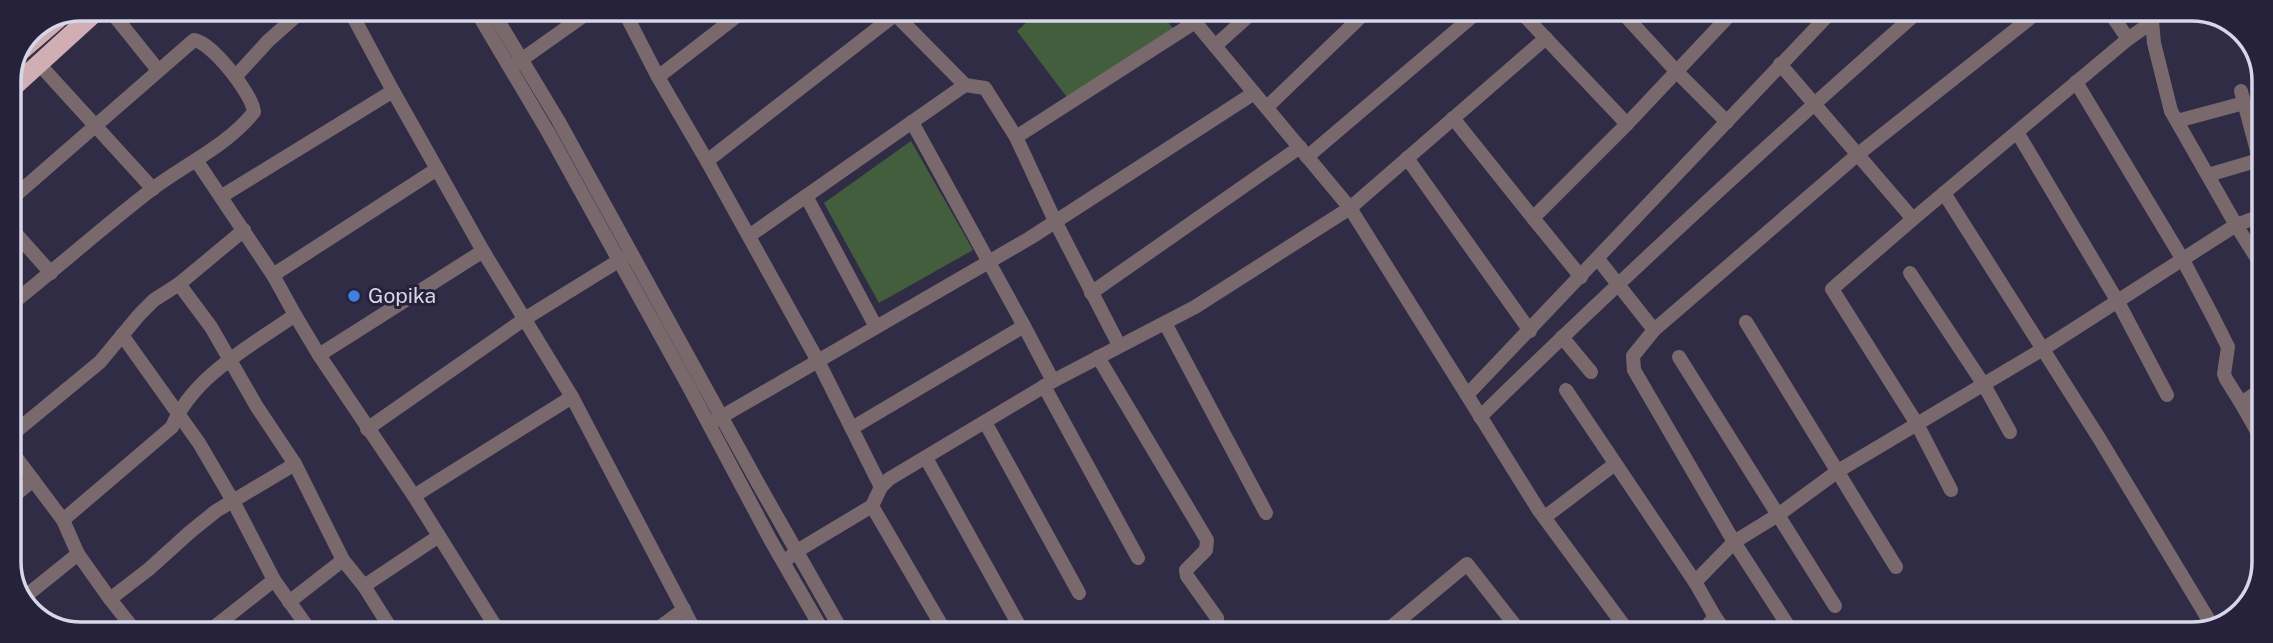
<svg xmlns="http://www.w3.org/2000/svg" width="2273" height="643" font-family="'Public Sans',sans-serif">
<style>
.green{fill:#435e3d}
.lines{fill:none;stroke-linecap:round;stroke-linejoin:round}
.minor{stroke:#7a696c;stroke-width:14}
.tertiary{stroke:#7a696c;stroke-width:14}
.trunk{stroke:#d1adb4;stroke-width:19}
.shop-dot{fill:#3f7fe0;stroke:#26223b;stroke-width:2.5}
.labels{text-anchor:middle;stroke-width:6;stroke-linejoin:round;paint-order:stroke}
.poi-label{font-size:21px;fill:#d8d7e8;stroke:#26223b;text-anchor:start}
.rim{fill:none;stroke:#d8d7e8;stroke-width:3.5}
</style>
<rect width="100%" height="100%" fill="#302c46"/>
<g class="green">
<path d="M1040,10h117l17,19 -105,71 -52,-69z"/>
<path d="M911,141l62,109 -94,53 -55,-100z"/>
</g>
<g class="lines">
<g class="minor">
<path d="M109,9l49,61"/>
<path d="M349,9l44,82"/>
<path d="M623,9l35,68 49,84 111,200 63,126"/>
<path d="M891,10l74,75 20,3 31,49 179,-115"/>
<path d="M1519,10l108,114 99,-105"/>
<path d="M1620,10l57,62 50,50"/>
<path d="M2109,11l19,28"/>
<path d="M2151,11l3,32 17,68 65,114 27,43"/>
<path d="M1546,38l-196,170 117,187 365,-384"/>
<path d="M1215,46l40,-36"/>
<path d="M39,64l114,125"/>
<path d="M1780,64l133,155 215,-180 24,-17"/>
<path d="M514,65l79,-56"/>
<path d="M236,76l32,-35 36,-32"/>
<path d="M658,77l88,-68"/>
<path d="M2076,82l107,178 30,57 15,30 -4,27 2,5 15,24"/>
<path d="M2241,91l23,86"/>
<path d="M1267,107l101,-97"/>
<path d="M1453,118l80,100"/>
<path d="M2177,121l67,-18"/>
<path d="M2017,132l101,170 49,93"/>
<path d="M1016,137l39,84 64,124"/>
<path d="M1307,157l173,-147"/>
<path d="M1407,158l123,173"/>
<path d="M196,160l77,115 22,40 24,40 95,141 85,136"/>
<path d="M707,161l189,-147"/>
<path d="M437,169l46,82 89,146 124,236"/>
<path d="M2208,175l51,-15"/>
<path d="M1944,193l155,245 114,189"/>
<path d="M222,196l171,-105 44,78 -164,106"/>
<path d="M806,196l70,131"/>
<path d="M9,201l185,-161c17,2 58,53 60,72 -27,34 -69,52 -103,78 -48,37 -94,78 -142,116"/>
<path d="M1913,219l-81,70 85,135 34,66"/>
<path d="M9,226l42,47"/>
<path d="M244,230l-65,54 32,43 46,80 38,57 48,96 21,26 29,46"/>
<path d="M749,236l216,-151"/>
<path d="M1598,259l56,71"/>
<path d="M1910,273l74,112 26,47"/>
<path d="M1581,277l-48,-59 94,-94"/>
<path d="M1091,293l209,-146"/>
<path d="M1746,322l150,245"/>
<path d="M1165,323l101,190"/>
<path d="M1024,326l29,55"/>
<path d="M122,335l77,108 34,58 41,79 -66,52"/>
<path d="M1562,337l29,35"/>
<path d="M319,355l164,-104"/>
<path d="M1098,357l109,183 -1,10 -20,20 1,6 30,42c1,8 0,11 -6,15"/>
<path d="M1679,357l156,249"/>
<path d="M1044,386l94,172"/>
<path d="M1566,390l129,192"/>
<path d="M1467,395l71,114 92,125"/>
<path d="M1480,417c143,-140 289,-274 439,-406"/>
<path d="M985,422l94,171"/>
<path d="M709,424l321,-186 224,-145"/>
<path d="M852,428l172,-102 -112,-204"/>
<path d="M367,429l159,-111 102,-63"/>
<path d="M9,437l91,-75 39,-47 15,-15 25,-16"/>
<path d="M2262,440l-21,-37 22,-14"/>
<path d="M9,448l54,72 15,34 32,45 26,33"/>
<path d="M926,458l94,169"/>
<path d="M414,496l158,-99"/>
<path d="M9,500l24,-20"/>
<path d="M872,506l74,127"/>
<path d="M1545,517l70,-53"/>
<path d="M63,520l109,-93c21,-51 79,-81 123,-112"/>
<path d="M790,557l7,-6 75,-45 9,-19 8,-8 164,-98 142,-74 155,-99 -165,-198"/>
<path d="M274,580l37,52"/>
<path d="M364,586l75,-50"/>
<path d="M22,599l56,-45"/>
<path d="M110,599l39,-30 41,-37 26,-21 79,-47"/>
<path d="M289,602l54,-42"/>
<path d="M1715,617l12,17"/>
<path d="M1400,621l10,12"/>
<path d="M1789,627l-55,-85 -100,-172 -1,-14 21,-26 203,-175 182,-144"/>
<path d="M652,633l32,-24"/>
<path d="M1384,633l83,-69 54,69"/>
<path d="M1700,634l15,-17 -20,-35 39,-40 44,-27 60,-44 205,-122 193,-124 27,-10"/>
</g>
<g class="tertiary">
<path d="M475,9l73,123 141,255 82,154 53,92"/>
<path d="M491,9l67,111 201,365 84,148"/>
</g>
<g class="trunk">
<path d="M22,50l37,-32"/>
<path d="M9,91l90,-82"/>
</g>
</g>
<circle class="shop-dot" cx="354" cy="296" r="7"/>
<g class="labels">
<g class="poi-label">
<text x="368" y="303">Gopika</text>
</g>
</g>
<path d="M0 0H2273V643H0ZM81 21H2192A60 60 0 0 1 2252 81V562A60 60 0 0 1 2192 622H81A60 60 0 0 1 21 562V81A60 60 0 0 1 81 21Z" fill="#26223b" fill-rule="evenodd"/>
<path class="rim" d="M81 21H2192A60 60 0 0 1 2252 81V562A60 60 0 0 1 2192 622H81A60 60 0 0 1 21 562V81A60 60 0 0 1 81 21Z"/>
</svg>
